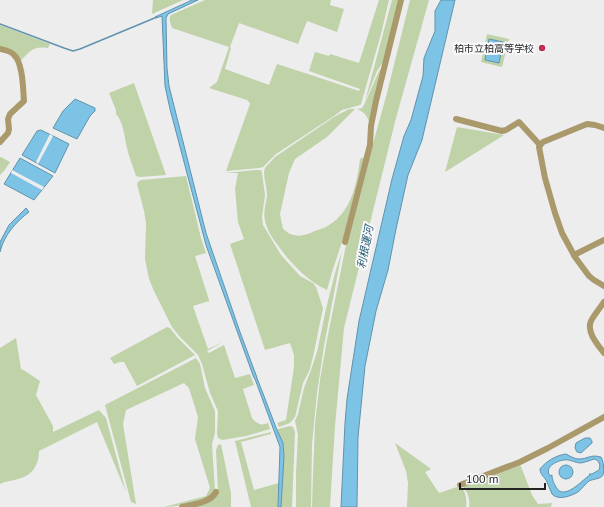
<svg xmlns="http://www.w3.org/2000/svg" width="604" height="507" font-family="'PT Sans','Noto Sans JP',sans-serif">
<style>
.green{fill:#bfd2a8}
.water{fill:#7cc3e6;stroke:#6193ac;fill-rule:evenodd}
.pier{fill:#ededee}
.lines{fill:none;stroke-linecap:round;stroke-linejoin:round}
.stream{stroke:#6193ac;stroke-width:1.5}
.minor{stroke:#aa996b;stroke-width:6}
.poi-dot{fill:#bf2f53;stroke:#fafafc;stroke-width:1.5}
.labels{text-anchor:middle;stroke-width:4;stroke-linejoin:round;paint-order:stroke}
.poi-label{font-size:10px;fill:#232323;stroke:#fafafc;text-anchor:end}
.water-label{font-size:11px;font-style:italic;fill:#235a73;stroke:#fafafc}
</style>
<rect width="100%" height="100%" fill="#ededee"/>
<g class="green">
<path d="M153,0h30l-31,14z"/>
<path d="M205,0h126l-1,5 14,4 -7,23 -30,-11 -9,23 -59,-21 -9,24 1,1 -6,21 44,16 8,-21 31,10 51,17 1,-2 -51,-18 6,-19 14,4 1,-2 29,9 20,-63h10l-8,34 -20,70 -1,1 -18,5 -8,6 -58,38 -13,13 -4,1 -33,3 24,-67 -1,-2 -2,-2 -38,-12 8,-6 12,-35 -57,-19c-1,-4 -4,-9 -1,-13z"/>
<path d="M392,0h7l-16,62 -6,9 -12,30z"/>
<path d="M410,0h19l-33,118 -52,210 -9,98 -5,81h-18l1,-32 2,-51 5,-44 7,-40 21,-105 39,-142z"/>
<path d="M0,25l50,19 -2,4c-16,-2 -17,3 -28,13l-20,-13z"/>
<path d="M487,34l22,5 -7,28 -21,-5z"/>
<path d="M382,67l-12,58c-2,-8 -5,-13 -13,-16l5,-1 2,-3 15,-34z"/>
<path d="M134,83l32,92 -26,2 -4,-1c-3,-9 -7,-19 -9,-28 -3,-12 -3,-25 -11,-34v-4l-7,-17z"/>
<path d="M349,109h6l-28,28 -32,22 -6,14 -9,41 3,15c3,2 7,6 11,6 6,2 15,-1 21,-4 5,-2 10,-3 14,-6 23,-14 28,-42 31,-66l4,-2 -21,82 -10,30 -6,21c-23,-11 -39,-30 -53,-50 -4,-6 -8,-13 -9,-20 -2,-8 1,-16 2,-24 0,-8 -3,-16 -3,-24l1,-4 10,-11 59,-40z"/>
<path d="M457,127l47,8 -59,37z"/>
<path d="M0,157h1l9,5 -6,9 -4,4z"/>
<path d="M256,170h5l1,3 3,22 -3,22 1,8 18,30 19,21 13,7 3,4 7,21 -9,44 -4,17 -7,14 -8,34 -5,6 -11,4 -2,-4 9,-3 8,-53v-12l-4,-12 -25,7 -35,-106 14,-5 -6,-17 -3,-33 3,-16h-13z"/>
<path d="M186,176l15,62 5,15 -11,3 14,44v1l-16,5 15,43 15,-7 -16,9 2,2 15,-8 11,33 15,-4 4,11 -11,4 9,29c5,6 9,8 16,5l2,6 -24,7 -24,4 -4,-2 -1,-4 1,-23 -8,-18 -8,-29 -4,-9 -18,-18 -8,-10 -18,-36 -5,-12 -4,-20 1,-36 -2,-12 -7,-27 1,-2 3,-2z"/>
<path d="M342,251l-18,95 -7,47 -5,51 -1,63h-15v-35l2,-37 -3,-14 3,-7 6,-26 7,-18 6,-18 9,-43 9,-36z"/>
<path d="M167,327l3,1 7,9 18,18 -58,31 -13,-24h-4l-6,2 -4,-6z"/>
<path d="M16,338l5,31 4,2 15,10 -4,14 17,31v6l46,-22 7,8 20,74 -29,-70 -58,29c0,14 -7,25 -21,28 -6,2 -13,2 -18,5v-136z"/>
<path d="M196,358l4,6 5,24 10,23v22l-3,11 3,47c-2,2 -2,4 -4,5 -10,7 -36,11 -47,11l42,-11 4,-8 -15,-49 3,-22 -9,-29 -5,-5 -58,27 -3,14 13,80 -5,-2 -26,-97z"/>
<path d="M290,426l3,1 2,5 -3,75h-11l3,-61 -7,-16 1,-1z"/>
<path d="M271,432v2l-30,8 13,48 25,-7 -1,24h-27l-16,-66z"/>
<path d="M395,443l36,26 -6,3 14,21 18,-6 4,3 2,-1c3,6 4,11 3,18h-59l1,-24 -2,-12z"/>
<path d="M221,444l10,49v14h-38l25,-15 -2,-42 2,-5z"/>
<path d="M520,464l12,31 6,9 14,-1 -1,4h-82c1,-9 -1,-13 -6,-21z"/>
</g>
<g class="water">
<path d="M192,0h6l-30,14 -2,4 1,50 2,18 37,147 34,99 16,43 1,2 -1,1h1l20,52 6,13 1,13 -3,51h-3l2,-60 -25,-68 -1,-1 -48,-133 -36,-136 -5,-23 -3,-70 -6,2 -1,-1z"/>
<path d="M441,0h14l-33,140 -14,35 -12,54 -8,41 -12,41 -11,55 -7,71 -1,70h-16l4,-84 2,-24 12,-78 33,-142 12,-43 7,-16 12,-44 1,-18 11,-27v-20z"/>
<path d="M489,39l14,3 -4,21 -14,-3z"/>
<path d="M75,99l20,9v3l-5,5 -13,23 -24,-11 10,-17z"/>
<path d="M41,130l28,14 -14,29 -33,-18 15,-24z"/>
<path d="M20,158l33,18 -19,24 -30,-16z"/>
<path d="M26,208l3,4c-13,10 -25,23 -29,40v-10l9,-17z"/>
<path d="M585,438h5l2,3v2l-11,10 -4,-1 -2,-4 1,-5z"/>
<path d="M566,454c4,2 8,5 13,5 9,0 11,-5 22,-2 3,5 3,13 2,18 -2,4 -10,4 -14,6 -4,3 -7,8 -11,11 -7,4 -20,9 -26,2 -2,-4 -3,-8 -5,-12 -2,-5 -7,-7 -7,-13 6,-8 17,-14 26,-15zM594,459c5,1 7,6 5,11l-7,4h-3l1,1c-7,4 -26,27 -34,12 -2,-3 -4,-8 -4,-11v-1l-2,1c-6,-9 6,-15 14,-16 6,-1 11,3 17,3 4,-1 8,-2 13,-4z"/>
<circle cx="566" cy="472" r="7"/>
</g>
<g class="pier">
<path d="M50,134l3,2 -15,28 -2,-2z"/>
<path d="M12,170l32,17 -2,3 -31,-17z"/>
</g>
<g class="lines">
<path class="stream" d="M0,24l64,24 9,3 7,-2 77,-32"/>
<g class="minor">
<path d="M0,49c5,1 11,2 14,6 9,8 9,34 10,46l-14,13 -2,5 1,10 -1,4 -8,9"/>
<path d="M456,119l46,12 4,-1 13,-8 21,23"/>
<path d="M604,128l-9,-3 -8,-1 -44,18 -4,5 6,31 10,35 7,20 13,24 14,19 5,4 10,6"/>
<path d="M345,242l25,-97 1,-19 5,-25 25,-101"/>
<path d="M574,255l30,-15"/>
<path d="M604,302c-4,6 -10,13 -13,19 -5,11 7,24 13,32"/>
<path d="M460,485l60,-23 28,-14 56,-31"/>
<path d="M182,507c12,-3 28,-4 34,-15"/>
</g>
</g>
<circle class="poi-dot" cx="542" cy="48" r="4"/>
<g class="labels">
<g class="poi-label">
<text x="534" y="52">柏市立柏高等学校</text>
</g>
<g class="water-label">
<text transform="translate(365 247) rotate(-79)" y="4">利根運河</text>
</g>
</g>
<path d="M460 483v6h85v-6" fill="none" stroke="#232323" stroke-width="2"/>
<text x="466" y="483" font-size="12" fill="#232323" stroke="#fafafc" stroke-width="3" paint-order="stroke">100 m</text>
</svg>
